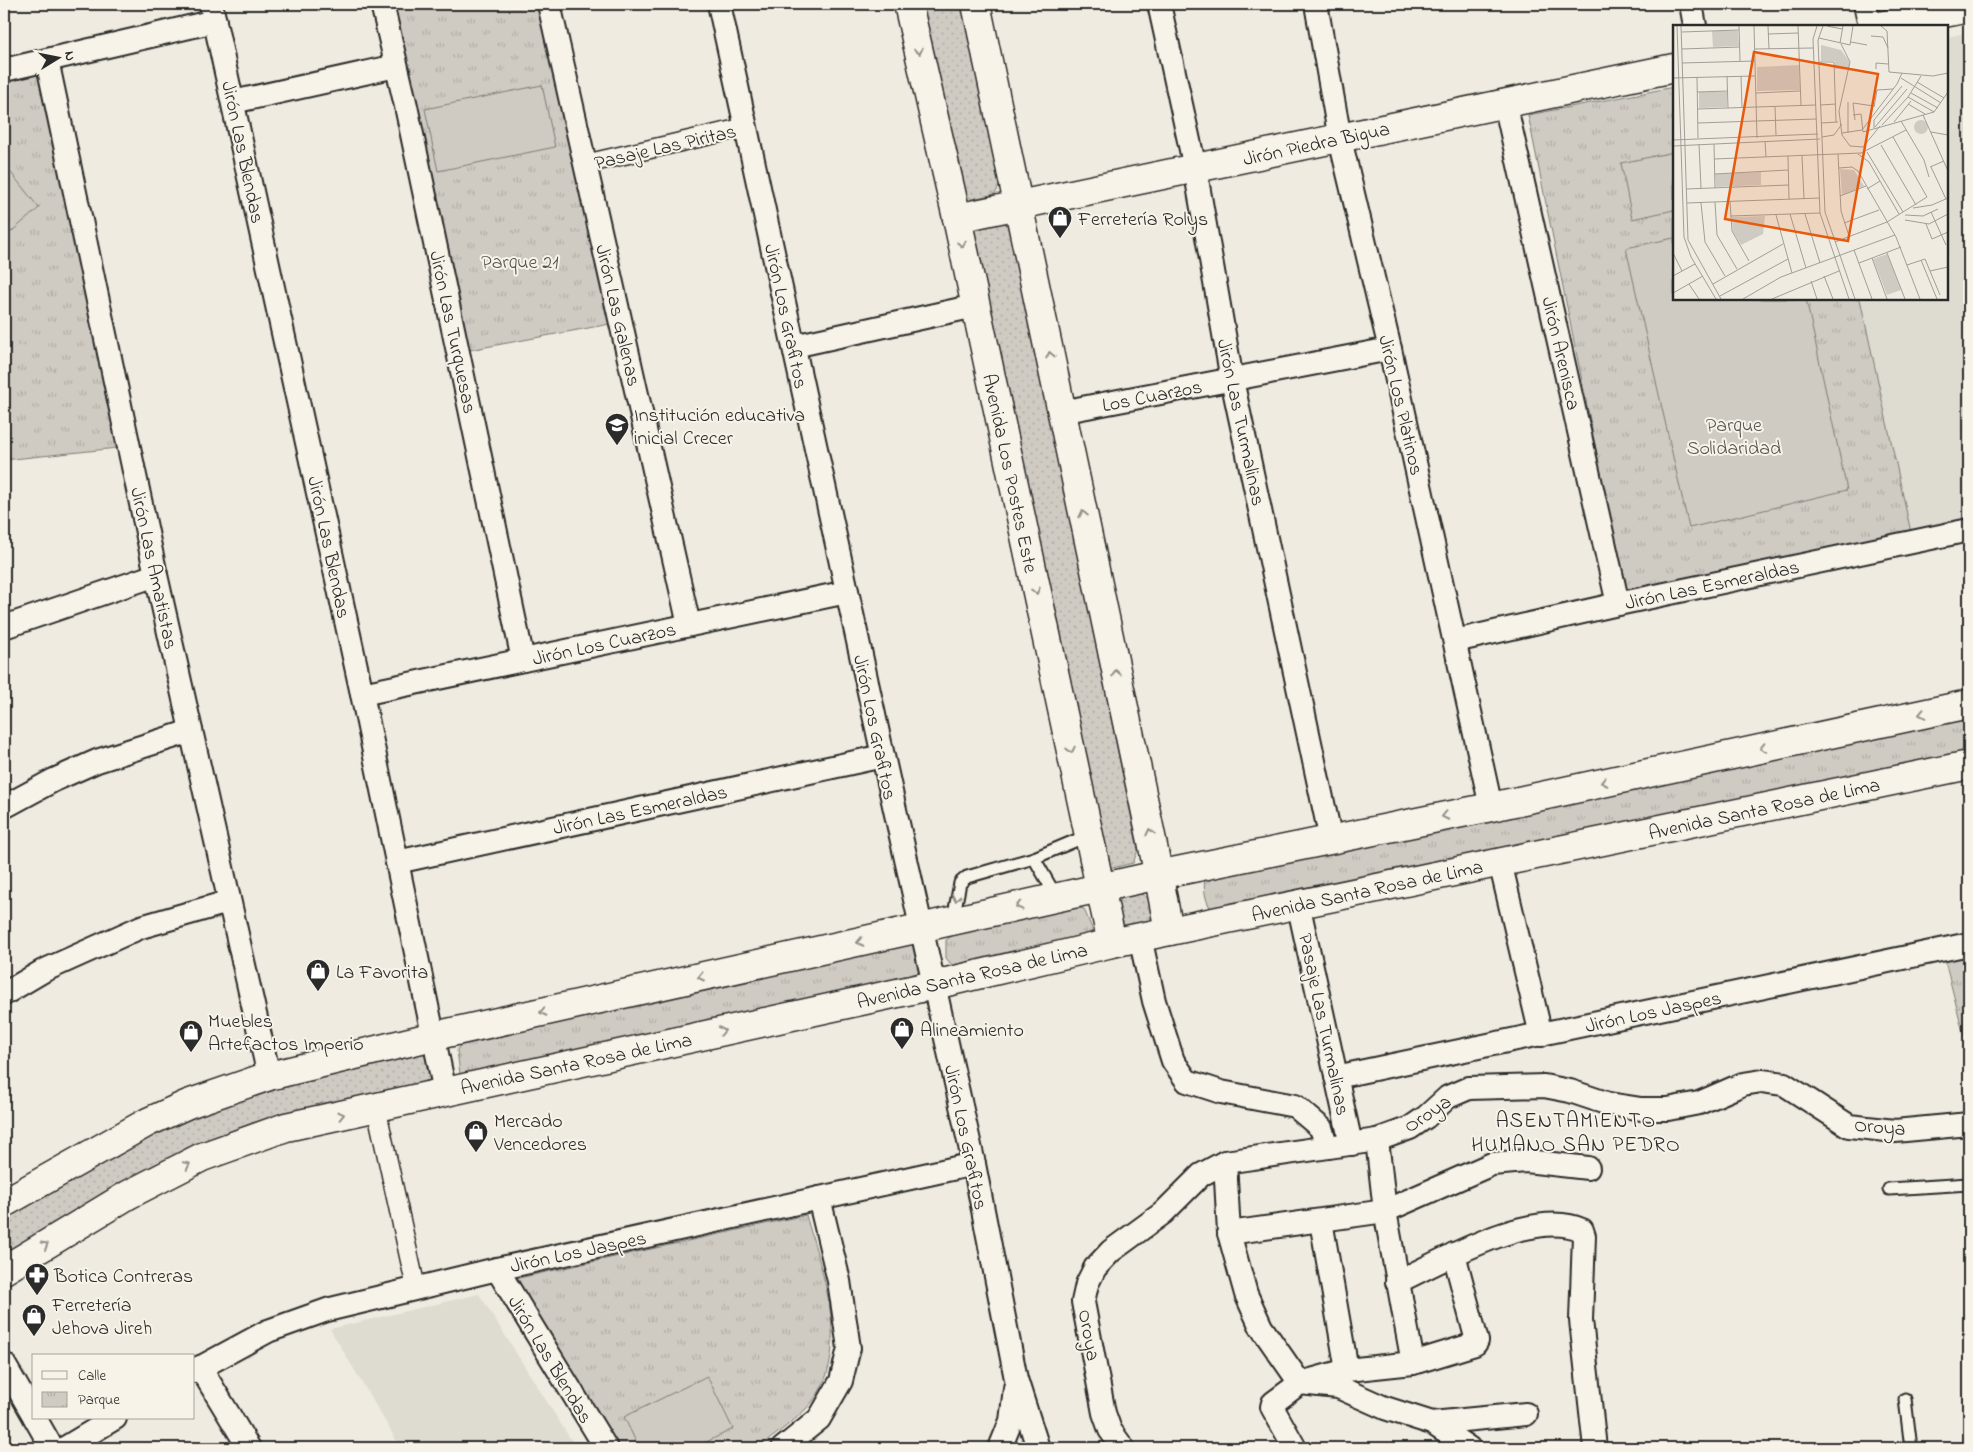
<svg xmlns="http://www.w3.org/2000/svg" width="1973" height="1452" font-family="'Indie Flower',sans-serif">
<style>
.built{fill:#dedbd1}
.grass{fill:url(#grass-dots);stroke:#7d7b76}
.park{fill:url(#park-tufts);stroke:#7d7b76}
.pitch{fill:#cfcbc2;stroke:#7d7b76}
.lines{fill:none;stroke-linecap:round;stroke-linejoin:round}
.service-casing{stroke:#2b2b2b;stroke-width:15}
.pedestrian-casing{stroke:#2b2b2b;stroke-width:21}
.minor-casing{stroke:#2b2b2b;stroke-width:26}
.tertiary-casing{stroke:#2b2b2b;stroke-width:31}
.secondary-casing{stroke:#2b2b2b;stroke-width:31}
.primary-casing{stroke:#2b2b2b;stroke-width:31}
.service{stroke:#f7f3e8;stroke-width:11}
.pedestrian{stroke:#f7f3e8;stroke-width:18}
.minor{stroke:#f7f3e8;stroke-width:22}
.tertiary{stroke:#f7f3e8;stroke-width:28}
.secondary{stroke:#f7f3e8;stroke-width:28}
.primary{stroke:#f7f3e8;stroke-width:28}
.oneway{stroke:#918f8a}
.labels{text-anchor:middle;stroke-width:4;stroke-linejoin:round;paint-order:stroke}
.street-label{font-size:20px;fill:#2b2b2b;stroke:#f7f3e8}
.poi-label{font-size:20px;fill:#2b2b2b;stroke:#f7f3e8;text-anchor:start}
.park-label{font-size:20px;fill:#545351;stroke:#f7f3e8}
.neighbourhood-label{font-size:21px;letter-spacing:1px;fill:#2b2b2b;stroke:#f7f3e8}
.inset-road{fill:none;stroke:#a19e98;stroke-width:1}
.view{fill:#e8590c;fill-opacity:0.15;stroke:#e8590c;stroke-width:2.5}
.inset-edge{fill:none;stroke:#2b2b2b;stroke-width:2.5}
</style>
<defs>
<pattern id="grass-dots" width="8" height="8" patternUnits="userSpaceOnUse" patternTransform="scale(1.25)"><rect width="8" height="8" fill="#cfcbc2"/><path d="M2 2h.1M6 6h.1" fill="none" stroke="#b2aea7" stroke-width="1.8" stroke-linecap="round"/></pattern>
<pattern id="park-tufts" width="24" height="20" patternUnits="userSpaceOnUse" patternTransform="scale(1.25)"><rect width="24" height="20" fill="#cfcbc2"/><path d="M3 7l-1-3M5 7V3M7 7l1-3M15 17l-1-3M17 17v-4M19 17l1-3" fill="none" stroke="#b2aea7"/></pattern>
</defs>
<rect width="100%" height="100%" fill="#efebe0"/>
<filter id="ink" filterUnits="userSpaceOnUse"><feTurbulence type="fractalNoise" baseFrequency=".02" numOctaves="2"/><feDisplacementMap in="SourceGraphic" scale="10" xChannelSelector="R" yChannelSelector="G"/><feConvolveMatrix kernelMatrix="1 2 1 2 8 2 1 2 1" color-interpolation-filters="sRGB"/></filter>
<g filter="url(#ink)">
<g class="built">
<path d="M1969,32v486l-59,13 -50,-232h87v-262z"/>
<path d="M479,1294l97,154h-175l-71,-119z"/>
</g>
<g class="grass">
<path d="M918,4h46l38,177 -7,13 -23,5 -11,-7z"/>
<path d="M996,220l14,6 128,624 -5,13 -21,5 -8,-4 -132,-623 3,-14z"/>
<path d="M1135,892c17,3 23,20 12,33l-23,2 -5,-4 -3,-17 7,-10z"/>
<path d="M422,1050l9,9 2,20 -5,8 -132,29 -292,143v-43l107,-62 127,-58z"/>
</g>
<g class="park">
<path d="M388,4h151l71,320 -146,27z"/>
<path d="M41,73l76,375 -113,12v-377z"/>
<path d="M1674,87v212h186l52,238 -286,60 -98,-482z"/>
<path d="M1969,715v40l-754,158c-10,-8 -12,-25 -10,-37z"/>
<path d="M1072,907l12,2 9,22 -6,10 -131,29 -10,-12v-18l10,-7z"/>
<path d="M907,940c13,10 16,22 10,37l-450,102 -7,-5 -3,-24 6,-9z"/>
<path d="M1969,955v101l-24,-95z"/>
<path d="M806,1215c16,59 50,142 0,194 -14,14 -32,26 -47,39h-140l-103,-162 3,-8z"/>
</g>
<g class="pitch">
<path d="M542,85l13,62 -117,24 -13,-62z"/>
<path d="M1674,152v58l-42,9 -11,-56z"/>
<path d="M4,164l35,44 -35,30z"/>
<path d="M1674,238v61h132l41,191 -158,38 -63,-280z"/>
<path d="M707,1376l26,53 -39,19h-55l-15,-31z"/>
</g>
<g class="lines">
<defs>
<g id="service">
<path d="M1034,858l23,40"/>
<path d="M953,919l7,-36 7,-6 67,-19 55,-23"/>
<path d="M1889,1189l80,-5"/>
<path d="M1905,1399l6,49"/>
</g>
<g id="pedestrian">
<path d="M585,164l161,-37"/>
<path d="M376,1107l40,181"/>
</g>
<g id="minor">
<path d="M211,4l151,690 83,398"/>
<path d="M382,4l24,102 117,554"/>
<path d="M549,4l140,621"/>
<path d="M719,4l164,752 91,408 42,215 22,69"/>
<path d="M1159,4l36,164 37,212 99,460"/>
<path d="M1316,4l24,135 50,210 101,458"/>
<path d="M1691,4l4,22"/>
<path d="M1865,4l5,22"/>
<path d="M47,60l109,515 113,501"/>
<path d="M4,70l211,-49"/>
<path d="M233,102l163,-36"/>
<path d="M1505,103l113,501"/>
<path d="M794,346l181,-40"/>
<path d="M1061,412l329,-63"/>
<path d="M4,627l152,-52"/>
<path d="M1455,641l163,-37 351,-74"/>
<path d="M362,694l485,-102"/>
<path d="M4,807l50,-27 43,-19 94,-30"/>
<path d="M397,862l486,-106"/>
<path d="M1500,862l41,173"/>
<path d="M1298,903l53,241"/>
<path d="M1140,937l14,64 19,60 14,20 34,11 74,14 26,22 6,19"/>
<path d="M4,994l39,-23 98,-44 87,-25"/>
<path d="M1336,1077l633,-133"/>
<path d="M1377,1140l8,71 28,152"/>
<path d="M1225,1162l4,71 17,61 15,33 39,56 38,4 47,21 47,15 37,25"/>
<path d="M1321,1221l26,149"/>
<path d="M1229,1233l156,-22 107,-47 34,-3 62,7"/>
<path d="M497,1269l109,179"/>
<path d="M1397,1282c45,-21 137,-75 185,-52l2,6 -3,84 14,128"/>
<path d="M4,1364l30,52"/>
<path d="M200,1367l49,81"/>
<path d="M194,1371l74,-40 59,-21 170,-41 477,-105"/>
<path d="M35,1418l17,30"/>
<path d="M1432,1423l94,-9"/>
<path d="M65,1448l50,-30"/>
<path d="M783,1448l36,-29 22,-38 8,-33 -10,-67 -20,-83"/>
<path d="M1000,1448l11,-27 4,-33"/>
<path d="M1123,1448l-13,-18 -6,-17 -21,-111 4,-18 8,-16 16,-17 52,-38 38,-38 24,-13 152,-22 33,-12 16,-11 22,-20 21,-9 75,-2 26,5 39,13 32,5h27l31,-6 44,-19 19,-3 22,3 65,42 46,5 74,-7"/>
<path d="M1295,1448l-23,-41 1,-4 27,-20 47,-13 66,-7 62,-19 2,-3 -23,-87"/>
</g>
<g id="tertiary">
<path d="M1879,26l90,-18"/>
<path d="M957,218l717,-150"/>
</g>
<g id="secondary">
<path d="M908,4l49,214 155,725"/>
<path d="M976,4l176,837 17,90"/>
</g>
<g id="primary">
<path d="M4,1203l144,-81 40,-18 81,-28 165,-40 724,-161 333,-68 478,-103"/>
<path d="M4,1270l124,-75 74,-38 84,-30 648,-142 178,-42 857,-178"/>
</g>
</defs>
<use href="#service" class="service-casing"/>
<use href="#pedestrian" class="pedestrian-casing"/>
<use href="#minor" class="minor-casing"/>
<use href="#tertiary" class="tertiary-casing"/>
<use href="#secondary" class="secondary-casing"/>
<use href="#primary" class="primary-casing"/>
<use href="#service" class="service"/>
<use href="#pedestrian" class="pedestrian"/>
<use href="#minor" class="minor"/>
<use href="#tertiary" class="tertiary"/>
<use href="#secondary" class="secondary"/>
<use href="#primary" class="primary"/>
</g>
<defs><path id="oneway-chevron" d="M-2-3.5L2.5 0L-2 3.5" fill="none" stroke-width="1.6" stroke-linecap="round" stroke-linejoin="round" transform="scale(1.25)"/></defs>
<g class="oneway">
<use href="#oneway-chevron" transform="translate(919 51) rotate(77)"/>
<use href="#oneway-chevron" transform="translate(962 244) rotate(78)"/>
<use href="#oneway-chevron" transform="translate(1050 355) rotate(-102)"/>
<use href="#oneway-chevron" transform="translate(1083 514) rotate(-102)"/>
<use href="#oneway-chevron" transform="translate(1036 591) rotate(78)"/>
<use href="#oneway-chevron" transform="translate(1116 673) rotate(-102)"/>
<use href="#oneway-chevron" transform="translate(1922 714) rotate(168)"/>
<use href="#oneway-chevron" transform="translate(1763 748) rotate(168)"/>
<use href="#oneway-chevron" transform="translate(1071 750) rotate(78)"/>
<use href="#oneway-chevron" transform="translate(1604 782) rotate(168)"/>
<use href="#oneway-chevron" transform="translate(1445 816) rotate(168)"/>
<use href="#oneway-chevron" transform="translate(1150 832) rotate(-103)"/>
<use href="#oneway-chevron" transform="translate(956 898) rotate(100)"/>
<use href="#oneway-chevron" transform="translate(1019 906) rotate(167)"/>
<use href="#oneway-chevron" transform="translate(860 942) rotate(168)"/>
<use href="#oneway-chevron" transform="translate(701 977) rotate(168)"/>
<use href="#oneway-chevron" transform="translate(543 1012) rotate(168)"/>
<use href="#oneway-chevron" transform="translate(722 1031) rotate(-12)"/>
<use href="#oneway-chevron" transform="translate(341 1115) rotate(-13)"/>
<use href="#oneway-chevron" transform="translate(187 1165) rotate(-27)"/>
<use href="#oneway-chevron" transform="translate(45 1245) rotate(-31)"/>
</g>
</g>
<defs>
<symbol id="shop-pin" viewBox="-11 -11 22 30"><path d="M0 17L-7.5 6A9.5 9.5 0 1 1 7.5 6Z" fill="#2b2b2b" stroke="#f7f3e8"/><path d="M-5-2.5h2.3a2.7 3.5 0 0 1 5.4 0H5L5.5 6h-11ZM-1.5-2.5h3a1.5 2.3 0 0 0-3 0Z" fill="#fff"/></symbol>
<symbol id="school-pin" viewBox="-11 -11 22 30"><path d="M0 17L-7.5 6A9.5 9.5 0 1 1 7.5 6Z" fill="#2b2b2b" stroke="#f7f3e8"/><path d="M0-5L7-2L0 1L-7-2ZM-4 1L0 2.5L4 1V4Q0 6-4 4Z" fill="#fff"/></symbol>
<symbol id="pharmacy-pin" viewBox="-11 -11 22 30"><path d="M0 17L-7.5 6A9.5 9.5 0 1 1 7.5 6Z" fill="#2b2b2b" stroke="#f7f3e8"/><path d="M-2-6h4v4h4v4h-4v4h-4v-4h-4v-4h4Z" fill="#fff"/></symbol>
</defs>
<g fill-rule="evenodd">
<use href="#shop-pin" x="1046" y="204" width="28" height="38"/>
<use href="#school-pin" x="603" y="411" width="28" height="38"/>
<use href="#shop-pin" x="304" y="957" width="28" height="38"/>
<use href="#shop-pin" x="888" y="1015" width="28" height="38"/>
<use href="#shop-pin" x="177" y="1018" width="28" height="38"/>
<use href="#shop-pin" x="462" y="1118" width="28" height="38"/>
<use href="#pharmacy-pin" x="23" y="1261" width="28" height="38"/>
<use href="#shop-pin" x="20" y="1302" width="28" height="38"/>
</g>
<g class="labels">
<g class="street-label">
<text transform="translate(1316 143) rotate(-12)" y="7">Jirón Piedra Bigua</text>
<text transform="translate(665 146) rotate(-13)" y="7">Pasaje Las Piritas</text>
<text transform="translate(244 152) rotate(78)" y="7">Jirón Las Blendas</text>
<text transform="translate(619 315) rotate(77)" y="7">Jirón Las Galenas</text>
<text transform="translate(787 316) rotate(78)" y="7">Jirón Los Grafitos</text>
<text transform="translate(454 332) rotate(78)" y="7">Jirón Las Turquesas</text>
<text transform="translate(1562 353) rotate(77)" y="7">Jirón Arenisca</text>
<text transform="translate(1152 395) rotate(-11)" y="7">Los Cuarzos</text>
<text transform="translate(1402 405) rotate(77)" y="7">Jirón Los Platinos</text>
<text transform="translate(1242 422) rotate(78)" y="7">Jirón Las Turmalinas</text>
<text transform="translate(1011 473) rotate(78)" y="7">Avenida Los Postes Este</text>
<text transform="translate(330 547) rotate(78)" y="7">Jirón Las Blendas</text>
<text transform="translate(155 568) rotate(78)" y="7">Jirón Las Amatistas</text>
<text transform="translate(1712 584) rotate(-12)" y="7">Jirón Las Esmeraldas</text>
<text transform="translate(604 643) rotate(-12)" y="7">Jirón Los Cuarzos</text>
<text transform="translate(876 727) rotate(78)" y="7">Jirón Los Grafitos</text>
<text transform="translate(1764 808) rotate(-12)" y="7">Avenida Santa Rosa de Lima</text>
<text transform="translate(640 809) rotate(-12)" y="7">Jirón Las Esmeraldas</text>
<text transform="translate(1367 890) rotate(-12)" y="7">Avenida Santa Rosa de Lima</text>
<text transform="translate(972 975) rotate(-13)" y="7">Avenida Santa Rosa de Lima</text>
<text transform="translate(1653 1011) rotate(-12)" y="7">Jirón Los Jaspes</text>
<text transform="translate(1325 1024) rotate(78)" y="7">Pasaje Las Turmalinas</text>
<text transform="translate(576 1063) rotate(-12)" y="7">Avenida Santa Rosa de Lima</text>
<text transform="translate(1427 1113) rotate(-34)" y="7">Oroya</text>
<text transform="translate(1880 1126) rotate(5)" y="7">Oroya</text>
<text transform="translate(967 1137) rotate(78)" y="7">Jirón Los Grafitos</text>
<text transform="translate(578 1251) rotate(-12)" y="7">Jirón Los Jaspes</text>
<text transform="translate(1090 1335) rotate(80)" y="7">Oroya</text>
<text transform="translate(551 1359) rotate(59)" y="7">Jirón Las Blendas</text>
</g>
<g class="poi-label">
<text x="1078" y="225">Ferretería Rolys</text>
<text x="634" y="421">Institución educativa<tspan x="634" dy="23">inicial Crecer</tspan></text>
<text x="336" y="978">La Favorita</text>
<text x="208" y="1027">Muebles<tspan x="208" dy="23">Artefactos Imperio</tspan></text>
<text x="920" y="1036">Alineamiento</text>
<text x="494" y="1127">Mercado<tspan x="494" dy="23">Vencedores</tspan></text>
<text x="54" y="1282">Botica Contreras</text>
<text x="52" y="1311">Ferretería<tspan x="52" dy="23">Jehova Jireh</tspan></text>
</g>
<g class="park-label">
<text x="520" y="268">Parque 21</text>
<text x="1734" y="431">Parque<tspan x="1734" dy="23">Solidaridad</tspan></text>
</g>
<g class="neighbourhood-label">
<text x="1576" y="1127">ASENTAMIENTO<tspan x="1576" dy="24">HUMANO SAN PEDRO</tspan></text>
</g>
</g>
<g transform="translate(1673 25)">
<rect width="275" height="275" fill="#efebe0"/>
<path d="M39,6h26l1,15 -26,1zM148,20l20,5 8,11v7l-14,1v-8h-14zM126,40l1,25 -43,1v-24zM26,67h28v15l-28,1zM167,144l14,1 10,16 -22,9zM88,147v13l-45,2 -1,-13zM92,191l-2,18 -22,11 -8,-13 -1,-15zM214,229l14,36 -14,5 -14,-36z" fill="#cfcbc2"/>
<path d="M121,45l1,14 -25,1v-14zM241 102a7 7 0 1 1 14 0a7 7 0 1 1-14 0Z" fill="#cfcbc2"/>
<path class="inset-road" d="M4,1l7,211 7,20 25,42M8,1l7,214 33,59M66,1l1,35M81,1l3,112M95,1l1,23M125,1l3,79M144,1l-4,13 7,174 29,86M150,1l-5,14 7,172 30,87M154,1l15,3M208,1l6,5 2,41 44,4 15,-3M9,7l57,-2M95,9l30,-1M198,11l12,1 5,11M146,13l31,7 3,-19M178,17l16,3M167,18l3,-17M168,19l9,18 -11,49 3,24 8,11 13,1 17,-21M9,24l58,-2M82,24l58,-1M146,37h15l2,60M9,38l73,-2M203,44v-6l12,1M54,51l1,32M68,51l1,32M24,52l1,61M0,53l82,-2M228,53l40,25M244,57l27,16M24,67l31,-1M83,68l44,-2M238,68l27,15M235,72l26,15M175,77v31M235,79l17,10M147,80l16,-1M102,82l1,28M201,82l3,-17 16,-1M25,84l118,-4M180,90l8,-1 2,18 71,-20 14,-20M250,90l25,56M182,95l-2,-17 21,3M228,96l23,39 5,17M221,97l17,-21M25,98l118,-4M148,98l17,-1M209,100l26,-28 13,-21M202,102l32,-38M201,103v-8l28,-34M258,107l17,3M169,108l20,-3 35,-46 5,-11M149,112l12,-2 8,-11M0,115l145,-6M92,116l1,16M26,119l2,44M41,119l1,44M208,120l35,60M0,121l147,-7M194,127l36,60M165,129l3,57 8,25M185,129l11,8 30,52M115,131l1,43M129,131l2,43M41,134l147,-6 45,-23M257,142l14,-6M258,142l15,32M166,143l13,-1 6,4 38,66 24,62M42,149l73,-4M13,164l103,-4M194,164l13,-8M167,171l26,-10M42,177l2,33 20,34M57,177l2,29 17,30M14,178l133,-5M28,178l4,39 20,34M240,183l19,-3 16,-7M258,187l15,33M117,189l16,54M132,189l15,49M103,190l16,58M232,190l18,1 15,-7M58,191l89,-3M232,195l24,4 19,-10M171,198l35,-13M253,199l6,15 16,-7M162,217l52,-20 40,-25 -34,-60M181,225l18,49M0,228l9,18M214,228l18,46M199,233l15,41M248,235l16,39M186,238l42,-16M234,240l18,-6 15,36M257,246l18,-4M0,251l22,-12M151,251l9,23M138,256l6,18M16,259l10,15M40,259l70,-40M0,268l30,-17M47,271l68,-37M70,274l38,-22 114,-42M99,274l67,-28"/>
<path class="view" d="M81,27l124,22 -30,167 -123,-22z"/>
<rect width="275" height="275" class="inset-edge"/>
</g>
<rect width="1973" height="1452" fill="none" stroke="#f7f3e8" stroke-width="20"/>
<rect x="10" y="10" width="1953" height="1432" fill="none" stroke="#2b2b2b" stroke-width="2" filter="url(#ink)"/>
<rect x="32" y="1354" width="162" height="65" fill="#f7f3e8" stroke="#a5a39c"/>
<rect x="42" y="1371" width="25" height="8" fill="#f7f3e8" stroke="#a5a39c"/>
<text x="78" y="1380" font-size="15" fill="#2b2b2b">Calle</text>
<rect x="42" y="1392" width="25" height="15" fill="url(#park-tufts)" stroke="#a5a39c"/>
<text x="78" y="1404" font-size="15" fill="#2b2b2b">Parque</text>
<g transform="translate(58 58) rotate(80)" stroke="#f7f3e8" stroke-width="4" paint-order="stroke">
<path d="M0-4L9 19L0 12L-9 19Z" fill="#2b2b2b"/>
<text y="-8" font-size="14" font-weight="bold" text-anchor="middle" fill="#2b2b2b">N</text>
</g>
</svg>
